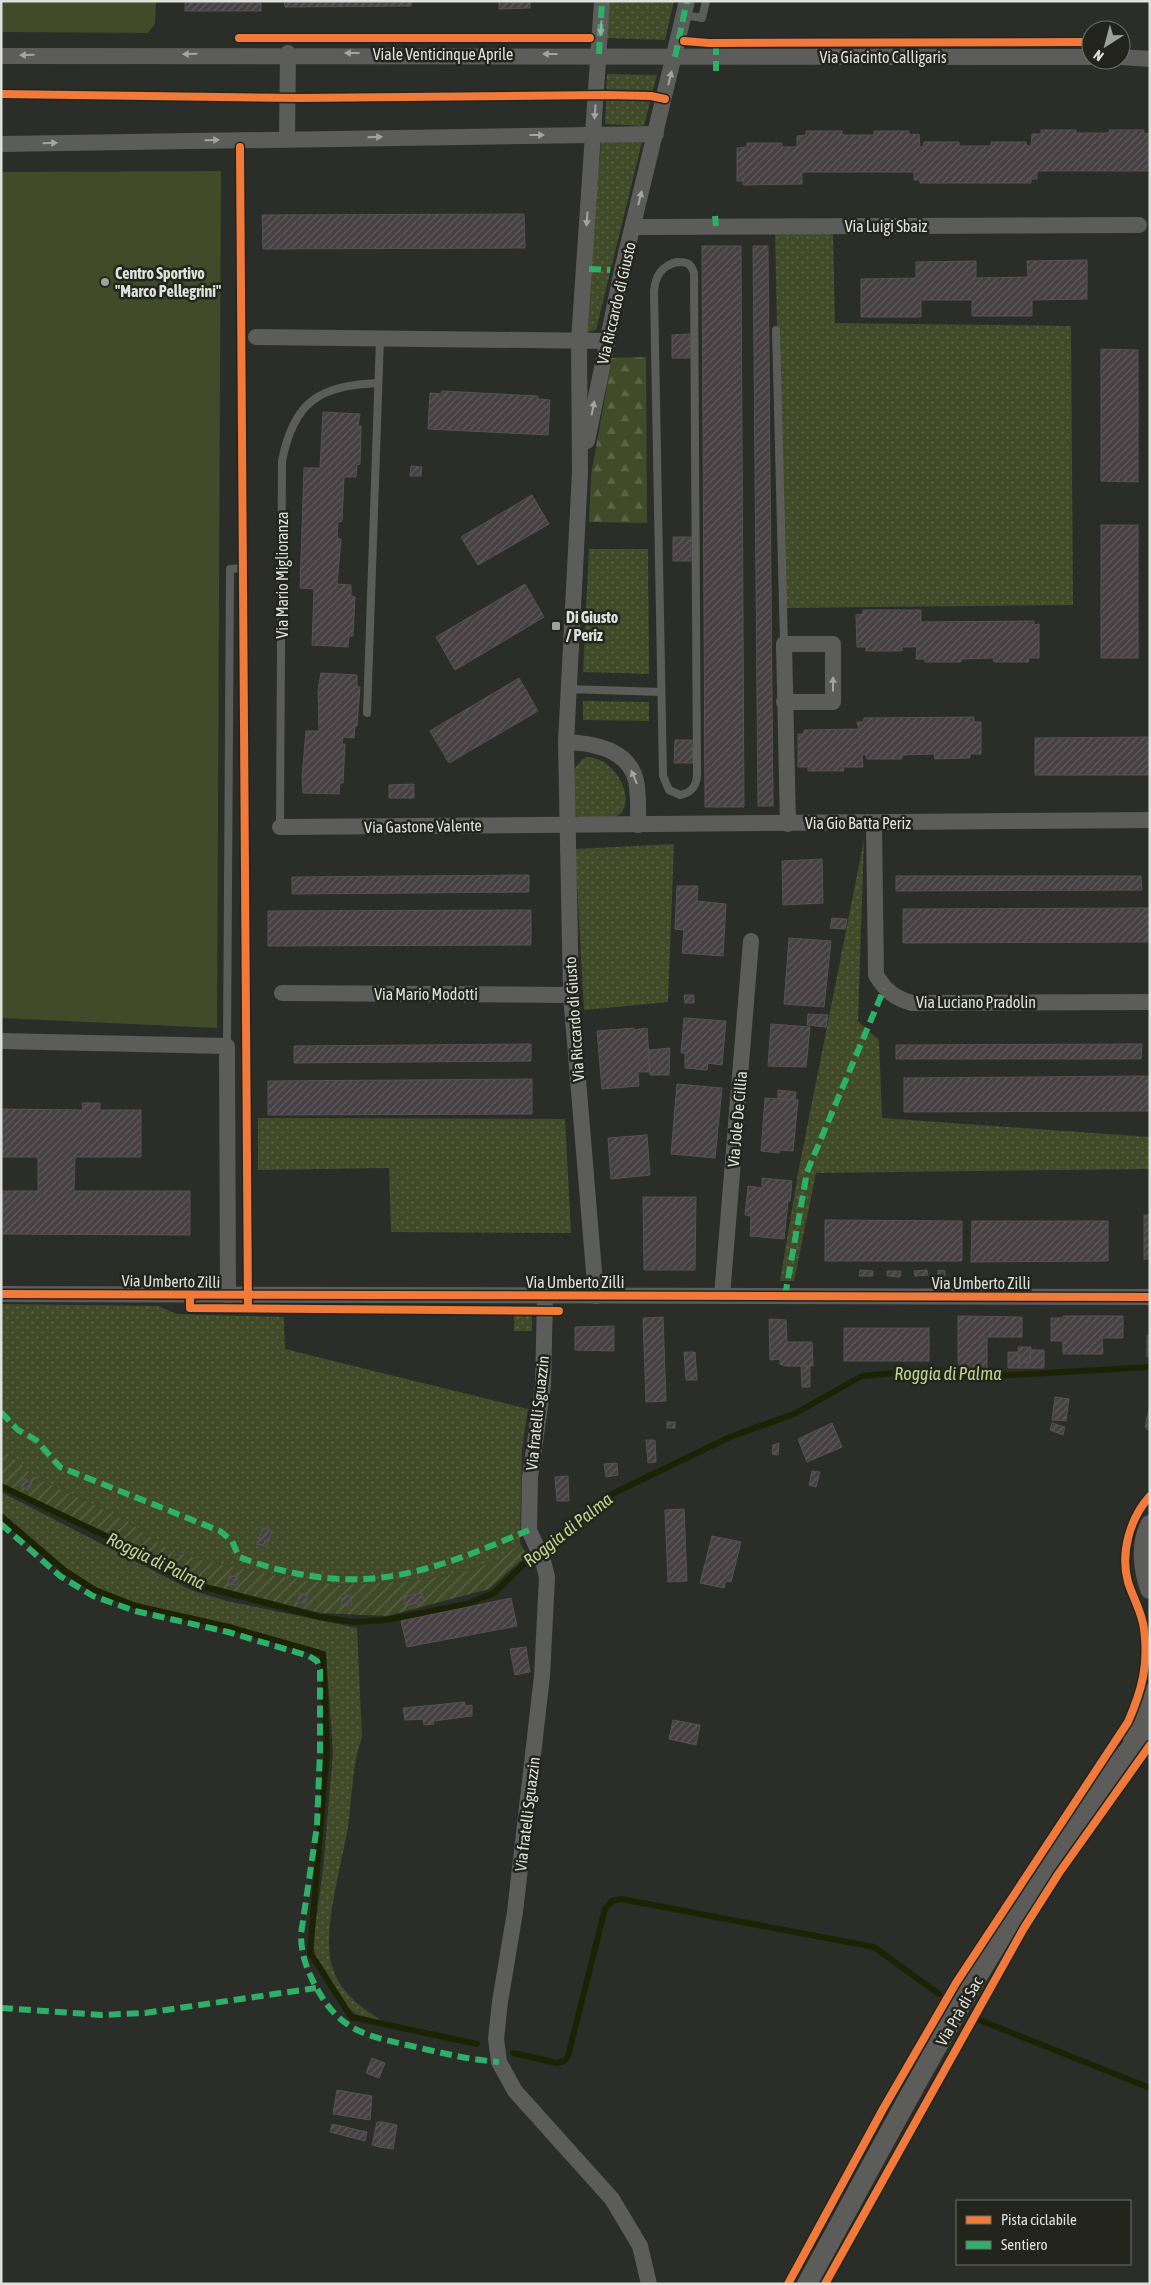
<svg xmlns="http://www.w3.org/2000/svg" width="1151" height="2285" font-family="'Asap Condensed',sans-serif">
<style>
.grass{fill:url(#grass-dots)}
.forest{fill:url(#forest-firs)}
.garden{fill:url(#garden-furrows)}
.pitch{fill:#414a29}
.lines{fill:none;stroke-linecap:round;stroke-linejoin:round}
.stream{stroke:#1c2304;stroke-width:6}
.building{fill:url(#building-hatch);stroke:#545353}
.service{stroke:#5c5d5b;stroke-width:8}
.minor{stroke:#5c5d5b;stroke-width:16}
.tertiary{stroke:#5c5d5b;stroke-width:20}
.quiet{stroke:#2db169;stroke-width:6;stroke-dasharray:12 6;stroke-linecap:butt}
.cycleway-casing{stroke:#23251d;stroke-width:11}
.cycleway{stroke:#f17a3a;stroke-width:8}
.oneway{fill:#a4a5a1}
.poi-dot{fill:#9fa19d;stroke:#23251d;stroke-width:2}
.labels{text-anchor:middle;stroke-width:5;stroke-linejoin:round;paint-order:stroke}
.street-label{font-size:16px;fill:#dee0db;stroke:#23251d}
.poi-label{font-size:16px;font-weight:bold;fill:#dee0db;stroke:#23251d;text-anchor:start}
.water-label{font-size:18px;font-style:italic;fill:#c0d28e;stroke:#23251d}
</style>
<defs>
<pattern id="grass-dots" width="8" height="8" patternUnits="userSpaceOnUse" patternTransform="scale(1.25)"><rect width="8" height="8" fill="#414a29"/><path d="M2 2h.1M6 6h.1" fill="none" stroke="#5c6447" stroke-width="1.8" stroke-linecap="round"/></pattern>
<pattern id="forest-firs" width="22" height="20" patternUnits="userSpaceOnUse" patternTransform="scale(1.25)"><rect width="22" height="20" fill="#414a29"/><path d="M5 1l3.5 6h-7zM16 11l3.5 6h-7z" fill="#5c6447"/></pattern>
<pattern id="garden-furrows" width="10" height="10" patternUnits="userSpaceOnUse" patternTransform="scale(1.25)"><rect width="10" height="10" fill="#414a29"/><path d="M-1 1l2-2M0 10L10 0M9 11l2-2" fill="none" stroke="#5c6447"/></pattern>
<pattern id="building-hatch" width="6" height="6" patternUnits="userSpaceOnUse" patternTransform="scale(1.25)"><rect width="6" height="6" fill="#464043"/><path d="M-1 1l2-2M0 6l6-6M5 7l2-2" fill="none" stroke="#605b5e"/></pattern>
</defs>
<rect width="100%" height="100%" fill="#2b2d29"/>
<g class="grass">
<path d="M608,1h66l-9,39 -61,-2z"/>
<path d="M607,74l50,1 -13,51 -39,-2z"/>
<path d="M642,142l-46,188 -12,3 17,-190z"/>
<path d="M775,233h58l2,90 236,3 2,279 -290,3z"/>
<path d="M589,549h59l1,125 -66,-2z"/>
<path d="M583,701l66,1v19l-66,-1z"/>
<path d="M588,757c33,2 53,56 23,61 -9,2 -22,0 -31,-1l-5,-2 -3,-43 10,-13z"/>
<path d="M864,840l-6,181 21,19 3,78 268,19v32l-334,4 -22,108h-14l18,-108z"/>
<path d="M674,844l-6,158 -84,8 -9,-161z"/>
<path d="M258,1118l307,1 6,114 -180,-1 -2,-64 -131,2z"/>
<path d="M1,1304l157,2 19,8 107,3 1,32 243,60 -6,41 -2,93 -20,17 -39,13 -44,7 -75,5 -54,-7 -79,-16 -41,-13 -42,-29 -89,-42 -36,-31z"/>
<path d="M532,1314v17h-18v-16z"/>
<path d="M1,1492l190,98 36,11 130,27 5,109c-10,28 -10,60 -14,90 -6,36 -25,101 -17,135 7,29 28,44 51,59l-26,-7 -7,-6 -34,-54 -2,-12 10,-72 10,-118 -7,-100 -96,-27 -92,-21 -41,-15 -33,-20 -63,-55z"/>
</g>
<path class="forest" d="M646,357l1,166 -58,-1 2,-47 21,-117z"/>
<path class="garden" d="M1,1447l36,31 89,42 42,29 41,13 79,16 54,7 75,-5 44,-7 39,-13 20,-17 7,12 -38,34 -102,27 -67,-3 -126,-32 -81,-45 -107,-49 -5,-3z"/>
<g class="pitch">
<path d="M1,1h155l-1,23 -7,9 -147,-1z"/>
<path d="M221,171l-4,857 -216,-10v-846z"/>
</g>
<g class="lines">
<g class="stream">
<path d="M1,1486l111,53 34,21 47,24 127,33 33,5 33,-2 81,-16 27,-11 33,-32 87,-68 116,-56 64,-23 68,-38 44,-4 45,4 60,-1 139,-8"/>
<path d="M1,1516l63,54 31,20 41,16 93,21 94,27 4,96 -17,203 41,64 126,27"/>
<path d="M977,2019l173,69"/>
<path d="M513,2053l44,10 7,-2 4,-5 37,-147 7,-8 9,-2 253,48 65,47"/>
</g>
</g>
<g class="building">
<rect x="185" y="1" width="76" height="10"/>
<path d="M284,1h127v5l-126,1z"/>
<path d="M499,1h31v7l-31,1z"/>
<path d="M1041,130h35v3h33v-3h35v4l6,-1v34l-2,4h-111v8h-6v4h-111v-3h-6v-8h-112v12l-59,1v-4h-6v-33l10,-1v-4h35v4h15v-11l9,-1v-4h36v4h32v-4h35v4l10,-1 1,13h3l1,-5h35v4h32v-4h35l1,4h4l1,-12h9z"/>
<path d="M524,214l1,34 -262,1 -1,-34z"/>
<path d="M702,246h39l3,561h-39z"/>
<path d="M753,246h15l5,560h-15z"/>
<path d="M1087,260v39l-55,1v16h-60v-16h-51v17h-60v-38l55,-1v-16l60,-1v17l52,-1 -1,-16z"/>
<path d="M690,334v24h-18v-23z"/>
<path d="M1101,349l37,1v132l-37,-1z"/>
<path d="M442,391l96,5v3l12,1 -2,35 -120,-6 2,-36 11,1z"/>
<path d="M323,412l37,2 -2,12h3l-1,38 -3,1 -1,12h-12l-2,44 -4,1 -1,16 4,1 -4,45 14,1v11l4,1 -2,39h-4l-1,11 -36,-2 2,-56 -14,-1 4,-120h16z"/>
<path d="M411,466l11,1 -1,9h-11z"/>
<path d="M532,495l17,29 -71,41 -17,-28z"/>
<rect x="1101" y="525" width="37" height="133"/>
<rect x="673" y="537" width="18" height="24"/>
<path d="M525,584l19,33 -89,53 -19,-33z"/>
<path d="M863,610h58v12l113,-1v4l5,-1v34h-11l1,4h-35l-1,-4 -32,1v3h-36v-3h-9l1,-12h-15v4h-36v-4h-9l-1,-32 7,-1z"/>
<path d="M321,673l36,2v12h3l-3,39h-2l-1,12 -11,-1 -1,7h3l-2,39h-3l-1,11 -36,-1 -1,-17 4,-45h13l-1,-41z"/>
<path d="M519,678l19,33 -89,52 -19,-32z"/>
<path d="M974,717v5h7v32h-11v4l-35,1 -1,-5 -32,1v4h-35l-1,-4h-4l1,12h-20l1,4h-36v-4h-10v-33h6v-4l55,-1 -2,-7h6l1,-4z"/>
<path d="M1150,737v38h-115v-37z"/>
<path d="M675,740h17l1,23h-19z"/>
<path d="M414,784v14h-25v-13z"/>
<path d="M822,859l1,44 -40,2 -1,-44z"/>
<path d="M529,875v17l-237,2v-17z"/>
<path d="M896,876h245l1,14 -246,1z"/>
<path d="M677,886h21l-1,15 29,3 -3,52 -41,-3 2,-23 -9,-1z"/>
<path d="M1150,908v34l-247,1v-34z"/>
<path d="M531,910v35l-263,1v-35z"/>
<path d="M832,918l15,1 -2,10 -15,-1z"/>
<path d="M789,938l42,3 -7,66 -40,-3z"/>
<path d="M684,995h10v8h-9z"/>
<path d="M808,1014l20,1 -2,12 -19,-2z"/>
<path d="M684,1018l42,3 -4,44 -14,-2 -1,7 -22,-2v-15h-4z"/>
<path d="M771,1024l39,3 -4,40 -38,-1z"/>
<path d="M634,1028v2l13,-2 3,44h-12l1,14 -37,3 -5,-58z"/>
<path d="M531,1044v17l-237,2v-17z"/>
<path d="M1142,1044l-1,15h-245v-14z"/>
<path d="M670,1048l-1,27h-19l-2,-25z"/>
<path d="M1150,1076v35l-246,1v-34z"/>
<path d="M532,1079v35l-264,1v-34z"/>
<path d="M677,1084l45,4 -7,70 -44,-4z"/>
<path d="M778,1090l18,2 -1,8 -17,-1z"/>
<path d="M765,1098l33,2 -5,51 -13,-1 -1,3 -18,-2z"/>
<path d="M82,1103h18v7h41v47h-66l-1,34h116v44l-189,-1v-43h37v-34h-37v-48l82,1z"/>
<path d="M647,1135l3,40 -39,4 -3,-41z"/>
<path d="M762,1178l30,3 -2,20h-2l-4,38 -34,-3 1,-20 -6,-1 3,-29 14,2z"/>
<path d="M643,1197h53l-1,73h-51z"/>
<rect x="1144" y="1215" width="6" height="44"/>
<path d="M825,1220l137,1v40h-137z"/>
<path d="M972,1221h136v40l-137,1z"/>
<path d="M860,1270l13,1v5h-14z"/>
<path d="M927,1270l1,5 -13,1 -1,-5z"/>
<path d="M938,1270l7,1v5h-7z"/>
<path d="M887,1271h14l-1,6 -13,-1z"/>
<path d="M958,1316l64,1v20h-35v34h-27l-2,-11z"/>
<path d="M1063,1316h60v22h-21l1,16h-40v-13h-12v-23h12z"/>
<path d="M663,1317l3,84 -20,1 -3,-84z"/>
<path d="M769,1319l17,1 1,22h25l1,24h-27l-6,-2v-5l-10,1z"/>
<path d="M614,1326v25l-39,-1v-23z"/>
<rect x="844" y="1328" width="85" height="33"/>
<path d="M1147,1335h3v21l-3,1z"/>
<path d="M1018,1347h13l-1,15 -11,1z"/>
<path d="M1031,1350h13v18h-36v-16h10l1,11 11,-1z"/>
<path d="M684,1352h11l2,28h-11z"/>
<path d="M801,1366h9v21h-8z"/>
<path d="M1055,1397l14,2 -3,22 -14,-1z"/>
<path d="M1150,1404v28l-5,-5z"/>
<rect x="667" y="1422" width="8" height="6"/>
<path d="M832,1423l10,24 -35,15 -9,-23z"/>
<path d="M1052,1423l13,4 -2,8 -13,-5z"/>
<path d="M646,1440h9l1,22 -8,1z"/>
<path d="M779,1443l-1,12 -6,-1 1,-9z"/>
<path d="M617,1463l1,12 -12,2 -2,-13z"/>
<path d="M812,1471l8,1 -4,15 -7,-2z"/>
<path d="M568,1476l1,25h-12l-2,-24z"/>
<path d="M23,1479l9,4 -4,7 -8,-5z"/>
<path d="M684,1509l3,72 -19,1 -3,-72z"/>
<path d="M263,1528l9,3 -5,15 -10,-2z"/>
<path d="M712,1536l29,6 -10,40 -5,-1 -2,7 -24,-5z"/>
<path d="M229,1576l9,1v8l-10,-1z"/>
<path d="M300,1593l8,3 -3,8 -8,-2z"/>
<path d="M422,1593l2,9 -19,3 -1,-9z"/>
<path d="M343,1594l7,2 2,9h-10l-1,-10z"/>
<path d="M511,1598l6,28 -110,21 -6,-26z"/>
<path d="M526,1647l4,25 -15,3 -5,-26z"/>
<path d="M465,1702v4l7,-1v11l-39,5 1,3 -10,1 -1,-6 -18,1 -2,-12z"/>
<path d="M673,1720l27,5 -4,20 -27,-6z"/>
<path d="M372,2058l13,5 -6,15 -13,-5z"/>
<path d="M337,2090l35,6 -2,24 -37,-6z"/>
<path d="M377,2122h6l-4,25 -7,-2z"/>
<path d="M383,2122l14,3 -4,24 -14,-2z"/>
<path d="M332,2124l35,8 -2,9 -35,-9z"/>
</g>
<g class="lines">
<g class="service">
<path d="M684,15l18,3 4,-17"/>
<path d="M677,262c10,0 14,1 17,11l3,503c-1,11 -6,17 -17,19l-11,-5 -6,-14 -9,-484c1,-16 7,-26 23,-30z"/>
<path d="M776,330l8,314"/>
<path d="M568,689l93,3"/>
<path d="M367,713l13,-375"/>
<path d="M280,827l2,-366c12,-61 38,-75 96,-78"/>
<path d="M227,1046l3,-477 13,-1"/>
</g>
<g class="minor">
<path d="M1,56c364,-3 727,2 1090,1"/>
<path d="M1121,57l29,2"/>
<path d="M287,138l1,-85"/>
<path d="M1,144l655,-10"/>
<path d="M633,227l506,-2"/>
<path d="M256,337l351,4"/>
<path d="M587,441l35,-171 65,-269"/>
<path d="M784,702h49v-58h-49l4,180"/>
<path d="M566,742c27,1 63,7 70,39 3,14 2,29 2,44"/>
<path d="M874,824l2,151c9,15 18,23 36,28l238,-1"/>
<path d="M280,827l870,-7"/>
<path d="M282,993l289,2"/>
<path d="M1,1041l226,5 1,250"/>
<path d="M1,1294l1149,3"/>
<path d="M545,1296l-2,89 -13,92 -1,53 14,31 4,16 -5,99 -27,236 -15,90 -4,37 3,23 16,29 97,108 28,47 9,38"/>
<path d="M596,1296l-25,-301 -5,-253 14,-269 -1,-132 23,-340"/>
<path d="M722,1296l29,-355"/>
</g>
<g class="tertiary">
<path d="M1150,1525c-10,21 -7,43 0,64"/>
<path d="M1133,1739l17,-45"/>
<path d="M807,2284c82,-149 160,-303 257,-443 27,-39 53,-80 86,-115"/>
</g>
<g class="quiet">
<path d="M716,43v28"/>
<path d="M599,54l3,-53"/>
<path d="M675,57l12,-56"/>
<path d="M715,216l1,10"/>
<path d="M589,269l21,1"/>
<path d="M785,1296l22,-124 77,-183"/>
<path d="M1,1412l17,18 18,10 24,27 160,64 12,10 7,16c42,16 93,26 138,21 52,-5 105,-28 152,-48"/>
<path d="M1,1524l59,52 33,20 42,15 93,21 81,24 8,5 3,9v81l-3,75 -16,108c0,19 5,34 14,51 26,50 55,51 105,63 27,6 51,12 79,14"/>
<path d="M1,2008l100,7 44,-2 171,-25"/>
</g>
<defs>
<g id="cycleway">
<path d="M239,38h351"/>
<path d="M684,41l25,2 382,-1"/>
<path d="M1,94l297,4 308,-3 45,1 14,3"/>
<path d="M240,147l8,1161"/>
<path d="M1,1294l1149,3"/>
<path d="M190,1295v13l369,3"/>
<path d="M788,2284l95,-175 73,-126 172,-261c14,-32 21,-58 16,-93 -2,-17 -11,-31 -16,-47 -8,-29 2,-64 22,-86"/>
<path d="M825,2284l199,-356 35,-55 91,-128"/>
</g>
</defs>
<use href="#cycleway" class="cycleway-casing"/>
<use href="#cycleway" class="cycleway"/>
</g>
<defs><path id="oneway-solid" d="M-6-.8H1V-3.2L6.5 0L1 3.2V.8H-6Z" transform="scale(1.25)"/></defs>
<g class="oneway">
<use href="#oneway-solid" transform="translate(601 28) rotate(94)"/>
<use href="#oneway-solid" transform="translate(352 53) rotate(-180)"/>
<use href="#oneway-solid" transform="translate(190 54) rotate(179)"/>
<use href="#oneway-solid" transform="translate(550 54) rotate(-180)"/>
<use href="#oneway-solid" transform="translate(27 55) rotate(179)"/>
<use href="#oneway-solid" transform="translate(670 78) rotate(-76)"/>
<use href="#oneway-solid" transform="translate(595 112) rotate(94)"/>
<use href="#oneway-solid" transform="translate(537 135)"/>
<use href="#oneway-solid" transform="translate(375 137) rotate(-1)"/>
<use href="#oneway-solid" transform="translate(212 140) rotate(-1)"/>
<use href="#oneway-solid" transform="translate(50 143) rotate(-1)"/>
<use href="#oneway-solid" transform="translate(640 198) rotate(-76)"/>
<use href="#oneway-solid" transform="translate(587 219) rotate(94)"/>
<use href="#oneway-solid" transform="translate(593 408) rotate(-79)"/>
<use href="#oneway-solid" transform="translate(833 684) rotate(-90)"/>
<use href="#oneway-solid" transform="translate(634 777) rotate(-113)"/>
</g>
<g class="poi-dot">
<circle cx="105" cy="282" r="5"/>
<rect x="551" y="621" width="10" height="10" rx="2.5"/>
</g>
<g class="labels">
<g class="street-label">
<text x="443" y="60">Viale Venticinque Aprile</text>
<text x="883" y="63">Via Giacinto Calligaris</text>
<text x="886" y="232">Via Luigi Sbaiz</text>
<text transform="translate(616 303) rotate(-77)" y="6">Via Riccardo di Giusto</text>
<text transform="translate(282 575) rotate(-90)" y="6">Via Mario Miglioranza</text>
<text x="858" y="829">Via Gio Batta Periz</text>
<text transform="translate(423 826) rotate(-1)" y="6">Via Gastone Valente</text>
<text x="426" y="1000">Via Mario Modotti</text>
<text x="976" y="1008">Via Luciano Pradolin</text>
<text transform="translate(574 1019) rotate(-94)" y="6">Via Riccardo di Giusto</text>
<text transform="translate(737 1119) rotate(-85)" y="6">Via Jole De Cillia</text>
<text transform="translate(171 1281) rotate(1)" y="6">Via Umberto Zilli</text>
<text x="575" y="1288">Via Umberto Zilli</text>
<text x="981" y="1289">Via Umberto Zilli</text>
<text transform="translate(537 1413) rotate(-84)" y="6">Via fratelli Sguazzin</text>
<text transform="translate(527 1814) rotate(-83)" y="6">Via fratelli Sguazzin</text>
<text transform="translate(959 2011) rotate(-60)" y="6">Via Prà di Sac</text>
</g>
<g class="poi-label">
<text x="115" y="279">Centro Sportivo<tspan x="115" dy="18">"Marco Pellegrini"</tspan></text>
<text x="566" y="623">Di Giusto<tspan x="566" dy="18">/ Periz</tspan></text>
</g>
<g class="water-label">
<text x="948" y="1380">Roggia di Palma</text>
<text transform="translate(568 1530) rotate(-38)" y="6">Roggia di Palma</text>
<text transform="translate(156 1561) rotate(26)" y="6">Roggia di Palma</text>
</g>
</g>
<rect width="1151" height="2285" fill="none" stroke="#dee0db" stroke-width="5"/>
<rect x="956" y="2200" width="175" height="65" fill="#23251d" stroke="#6e7069"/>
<rect x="966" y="2216" width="25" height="8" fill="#f17a3a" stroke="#6e7069"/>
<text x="1001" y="2225" font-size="15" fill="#dee0db">Pista ciclabile</text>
<rect x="966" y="2241" width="25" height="8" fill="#2db169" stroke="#6e7069"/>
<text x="1001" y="2250" font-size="15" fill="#dee0db">Sentiero</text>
<g transform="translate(1106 45) rotate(216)"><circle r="24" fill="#23251d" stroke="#6e7069"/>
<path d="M0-4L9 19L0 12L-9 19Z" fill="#9fa19d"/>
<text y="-8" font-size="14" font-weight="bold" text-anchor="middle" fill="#dee0db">N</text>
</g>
</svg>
